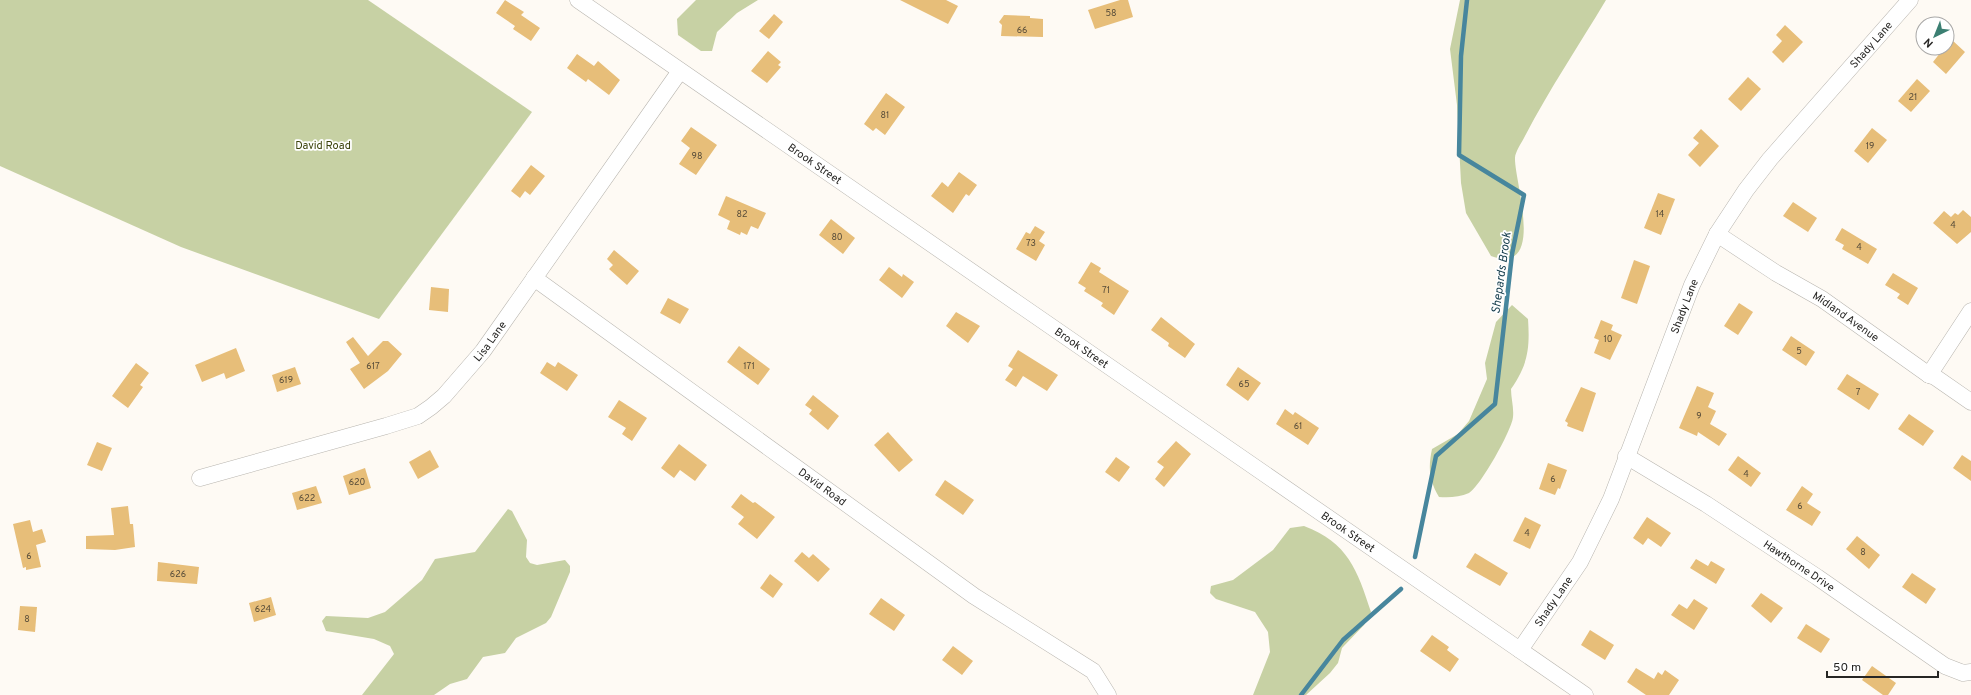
<svg xmlns="http://www.w3.org/2000/svg" width="1971" height="695" font-family="Overpass,sans-serif">
<style>
.green{fill:#c7d1a4}
.lines{fill:none;stroke-linecap:round;stroke-linejoin:round}
.stream{stroke:#47869d;stroke-width:4.5}
.building{fill:#e7be79}
.street-casing{stroke:#b8b5af;stroke-width:17}
.street{stroke:#fff;stroke-width:16}
.labels{text-anchor:middle;stroke-width:3.5;stroke-linejoin:round;paint-order:stroke}
.number-label{font-size:9px;fill:#574c39}
.street-label{font-size:11px;fill:#272624;stroke:#fff}
.park-label{font-size:11px;fill:#3b430b;stroke:#fff}
.water-label{font-size:12px;font-style:italic;fill:#143c4b;stroke:#fff}
</style>
<rect width="100%" height="100%" fill="#fefaf4"/>
<g class="green">
<path d="M0,0h368l164,112 -153,207 -198,-72 -181,-81z"/>
<path d="M696,0h62l-21,13 -20,19 -5,19h-11l-23,-16 -1,-16z"/>
<path d="M1460,0h146c-27,45 -57,90 -81,136 -3,6 -10,16 -10,22 -1,22 32,118 -24,98l-25,-43 -5,-30 -4,-78 -7,-56z"/>
<path d="M1512,305l16,14c2,29 0,46 -17,70 0,9 3,19 2,28 -1,13 -33,70 -44,76 -9,4 -20,5 -30,4 -10,-17 -11,-29 -7,-48l26,-15 11,-13 18,-42 -2,-16 11,-41z"/>
<path d="M508,509l4,2 15,29 -1,17 4,6 7,2 28,-5 5,6v6l-19,45 -5,6 -30,15 -11,15 -22,4 -16,22 -17,5 -16,11h-72l32,-41 -4,-8 -16,-7 -48,-8 -4,-10 4,-5 42,2 17,-6 37,-32 13,-21 40,-7z"/>
<path d="M1304,526c44,17 53,43 67,86l-7,13 -22,23 -4,15 -8,10 -24,22h-53l17,-43 -2,-20 -13,-20 -39,-13 -6,-6 1,-7 22,-6 40,-30 17,-22z"/>
</g>
<g class="lines">
<g class="stream">
<path d="M1415,557l21,-101 59,-52 17,-150 12,-59 -65,-40 2,-99 6,-56"/>
<path d="M1301,695l42,-55 58,-51"/>
</g>
</g>
<g class="building">
<path d="M505,0l19,12 -3,3 19,13 -9,13 -18,-12 2,-3 -19,-13z"/>
<path d="M900,0h46l12,6 -10,18z"/>
<path d="M1120,0h8l5,17 -38,12 -7,-19z"/>
<path d="M774,14l9,8 -14,17 -10,-8z"/>
<path d="M1004,15l26,1v2l13,1v18l-42,-1 1,-11 -3,-3z"/>
<path d="M1785,25l18,17 -20,21 -11,-11 10,-11 -6,-6z"/>
<path d="M1952,40l13,12 -19,22 -13,-12 11,-14h3v-3z"/>
<path d="M768,51l13,11 -3,3 3,2 -14,16 -16,-12z"/>
<path d="M577,54l17,12 4,-5 22,19 -11,15 -21,-16 -2,3 -19,-14z"/>
<path d="M1748,77l13,12 -20,22 -13,-12z"/>
<path d="M1917,79l13,12 -19,21 -13,-11z"/>
<path d="M886,93l19,14 -20,28 -9,-7 -3,3 -9,-7z"/>
<path d="M691,127l26,18 -21,30 -17,-11 11,-16 -9,-7z"/>
<path d="M1872,128l15,12 -19,23 -14,-12z"/>
<path d="M1701,129l18,17 -19,21 -12,-12 11,-12 -6,-5z"/>
<path d="M531,165l14,11 -15,19 -5,-4 -5,7 -9,-7z"/>
<path d="M959,172l18,13 -8,11 -3,-2 -13,19 -22,-17 11,-14 6,5z"/>
<path d="M1658,193l17,6 -14,36 -17,-7z"/>
<path d="M726,196l40,17 -8,16 -7,-3 -4,9 -6,-3 -1,3 -13,-6 3,-8 -12,-6z"/>
<path d="M1793,202l24,16 -9,14 -25,-16z"/>
<path d="M1963,210l8,7v15l-14,12 -24,-21 11,-12 7,6 4,-4 3,2z"/>
<path d="M831,219l24,19 -12,16 -24,-19z"/>
<path d="M1035,226l10,6 -6,9 6,4 -9,16 -20,-12 10,-17 4,2z"/>
<path d="M1842,228l35,21 -9,15 -26,-15 2,-4 -9,-5z"/>
<path d="M614,250l25,21 -12,14 -18,-16 4,-4 -6,-6z"/>
<path d="M1634,260l16,6 -13,38 -16,-6z"/>
<path d="M1091,262l10,6 -2,4 30,19 -15,24 -13,-9 2,-3 -19,-12 2,-3 -8,-5z"/>
<path d="M889,267l13,10 1,-3 11,8 -12,16 -23,-18z"/>
<path d="M1893,273l25,15 -10,17 -11,-7 3,-4 -15,-9z"/>
<path d="M431,287l18,2 -1,23 -19,-2z"/>
<path d="M668,298l21,11 -9,15 -20,-11z"/>
<path d="M1739,303l14,9 -15,23 -14,-9z"/>
<path d="M956,312l24,14 -12,17 -22,-17z"/>
<path d="M1161,317l34,27 -10,14 -17,-12 1,-3 -18,-13z"/>
<path d="M1601,320l12,5 -2,5 11,5 -12,25 -16,-7 5,-13 -5,-2z"/>
<path d="M1791,336l24,16 -9,14 -24,-16z"/>
<path d="M353,337l15,19 15,-15h5l14,13 -14,17 -24,18 -14,-20 10,-6 -14,-21z"/>
<path d="M739,346l31,23 -12,16 -31,-23z"/>
<path d="M236,348l9,23 -19,8 -2,-6 -22,9 -7,-17z"/>
<path d="M1018,350l40,25 -11,16 -24,-15 -7,11 -11,-7 8,-11 -5,-3z"/>
<path d="M547,362l8,5 3,-5 20,13 -11,16 -27,-18z"/>
<path d="M136,363l13,10 -9,12 3,2 -15,21 -16,-12z"/>
<path d="M295,367l6,17 -24,8 -5,-17z"/>
<path d="M1238,367l23,16 -13,18 -22,-16z"/>
<path d="M1847,374l32,20 -10,16 -32,-21z"/>
<path d="M1697,386l17,7 -6,14 8,4 -6,13 17,10 -8,12 -21,-14 -1,4 -18,-8z"/>
<path d="M1581,387l15,6 -13,39 -16,-6 1,-3 -3,-2z"/>
<path d="M813,395l26,21 -11,14 -19,-16 3,-4 -7,-5z"/>
<path d="M619,400l28,18 -15,23 -10,-7 4,-6 -18,-11z"/>
<path d="M1285,409l8,6 2,-3 24,16 -11,17 -32,-21z"/>
<path d="M1909,414l25,17 -11,15 -25,-17z"/>
<path d="M888,432l25,28 -14,12 -25,-27z"/>
<path d="M1176,441l15,13 -27,33 -9,-8 9,-12 -7,-5z"/>
<path d="M97,442l15,6 -10,23 -15,-6z"/>
<path d="M679,444l28,21 -12,16 -15,-11 -6,8 -13,-10z"/>
<path d="M430,450l9,17 -21,12 -9,-17z"/>
<path d="M1962,455l9,6v20l-18,-13z"/>
<path d="M1738,456l23,17 -10,14 -23,-17z"/>
<path d="M1116,457l14,10 -11,15 -14,-10z"/>
<path d="M1548,463l19,7 -7,19 -2,-1 -3,7 -16,-6z"/>
<path d="M365,468l6,20 -22,7 -6,-19z"/>
<path d="M945,480l29,20 -11,15 -28,-20z"/>
<path d="M316,486l6,17 -25,7 -5,-17z"/>
<path d="M1802,486l11,8 -6,9 14,9 -9,14 -26,-16z"/>
<path d="M741,494l12,9 2,-1 20,15 -18,22 -19,-15 6,-7 -13,-10z"/>
<path d="M128,506l2,18h3l2,23 -20,3 -29,-1v-13l28,-1 -3,-27z"/>
<path d="M1525,517l16,8 -11,24 -17,-8z"/>
<path d="M1647,517l24,16 -10,14 -13,-9 -5,7 -10,-7z"/>
<path d="M30,520l3,12 9,-3 4,13 -10,3 5,22 -15,3v-3l-3,1 -10,-44z"/>
<path d="M1857,536l23,19 -11,14 -23,-20z"/>
<path d="M802,552l7,6 4,-4 17,15 -12,13 -24,-21z"/>
<path d="M1475,553l33,20 -8,13 -34,-19z"/>
<path d="M1696,559l12,7 3,-5 14,8 -9,15 -26,-16z"/>
<path d="M158,562l41,5 -2,17 -40,-3z"/>
<path d="M1912,573l24,16 -10,15 -24,-17z"/>
<path d="M770,574l13,10 -10,14 -13,-10z"/>
<path d="M1761,593l22,15 -12,15 -20,-17z"/>
<path d="M271,597l5,18 -22,7 -5,-19z"/>
<path d="M881,598l24,17 -11,16 -25,-17z"/>
<path d="M1694,599l14,9 -14,22 -23,-15 8,-11 8,5z"/>
<path d="M20,606l17,1 -2,25 -17,-2z"/>
<path d="M1806,624l24,15 -9,14 -24,-15z"/>
<path d="M1590,630l24,15 -9,15 -24,-15z"/>
<path d="M1432,635l17,12 -2,3 12,9 -9,13 -30,-21z"/>
<path d="M953,646l20,15 -11,14 -20,-15z"/>
<path d="M1872,666l24,17 -8,12h-5l-21,-15z"/>
<path d="M1636,668l18,11 4,-7 4,3 3,-5 14,10 -10,15h-23l-19,-13z"/>
</g>
<g class="lines">
<defs>
<g id="street">
<path id="s1" d="M578,0l1007,695"/>
<path id="s2" d="M1717,234l59,39 46,26 107,76 6,2 36,25"/>
<path id="s3" d="M534,278l440,318 119,75 15,24"/>
<path d="M1929,375l42,-64"/>
<path id="s4" d="M1626,456l80,48 111,73 128,89 18,7 8,-1"/>
<path id="s5" d="M200,478l186,-52 32,-10 13,-9 13,-11 39,-45 197,-280"/>
<path id="s6" d="M1520,650l60,-88 31,-63 81,-214 25,-51 29,-44 24,-31 140,-159"/>
</g>
</defs>
<use href="#street" class="street-casing"/>
<use href="#street" class="street"/>
</g>
<g class="labels">
<g class="number-label">
<text x="1111" y="16">58</text>
<text x="1022" y="33">66</text>
<text x="1913" y="100">21</text>
<text x="885" y="118">81</text>
<text x="1870" y="149">19</text>
<text x="697" y="159">98</text>
<text x="742" y="217">82</text>
<text x="1660" y="217">14</text>
<text x="1953" y="228">4</text>
<text x="837" y="240">80</text>
<text x="1031" y="246">73</text>
<text x="1859" y="250">4</text>
<text x="1106" y="293">71</text>
<text x="1608" y="342">10</text>
<text x="1799" y="354">5</text>
<text x="373" y="369">617</text>
<text x="749" y="369">171</text>
<text x="286" y="383">619</text>
<text x="1244" y="387">65</text>
<text x="1858" y="395">7</text>
<text x="1699" y="419">9</text>
<text x="1298" y="429">61</text>
<text x="1746" y="477">4</text>
<text x="1553" y="482">6</text>
<text x="357" y="485">620</text>
<text x="307" y="501">622</text>
<text x="1800" y="509">6</text>
<text x="1527" y="536">4</text>
<text x="1863" y="555">8</text>
<text x="29" y="559">6</text>
<text x="178" y="577">626</text>
<text x="263" y="612">624</text>
<text x="27" y="622">8</text>
</g>
<g class="street-label">
<text dy="4" stroke="none"><textPath href="#s6" startOffset="707">Shady Lane</textPath></text>
<text dy="4" stroke="none"><textPath href="#s1" startOffset="288">Brook Street</textPath></text>
<text dy="4" stroke="none"><textPath href="#s6" startOffset="383">Shady Lane</textPath></text>
<text dy="4" stroke="none"><textPath href="#s2" startOffset="153">Midland Avenue</textPath></text>
<text dy="4" stroke="none"><textPath href="#s5" startOffset="331">Lisa Lane</textPath></text>
<text dy="4" stroke="none"><textPath href="#s1" startOffset="612">Brook Street</textPath></text>
<text dy="4" stroke="none"><textPath href="#s3" startOffset="356">David Road</textPath></text>
<text dy="4" stroke="none"><textPath href="#s1" startOffset="936">Brook Street</textPath></text>
<text dy="4" stroke="none"><textPath href="#s4" startOffset="205">Hawthorne Drive</textPath></text>
<text dy="4" stroke="none"><textPath href="#s6" startOffset="59">Shady Lane</textPath></text>
</g>
<g class="park-label">
<text x="323" y="149">David Road</text>
</g>
<g class="water-label">
<text transform="translate(1501 273) rotate(-82)" y="4">Shepards Brook</text>
</g>
</g>
<g transform="translate(1935 36) rotate(223)"><circle r="19" fill="#ffffff" stroke="#a9a8a7"/>
<path d="M0-3L7 15L0 10L-7 15Z" fill="#3b7f72"/>
<text y="-6" font-size="11" font-weight="bold" text-anchor="middle" fill="#272624">N</text>
</g>
<path d="M1827 671v6h111v-6" fill="none" stroke="#272624" stroke-width="2"/>
<text x="1833" y="671" font-size="12" fill="#272624" stroke="#ffffff" stroke-width="3" paint-order="stroke">50 m</text>
</svg>
